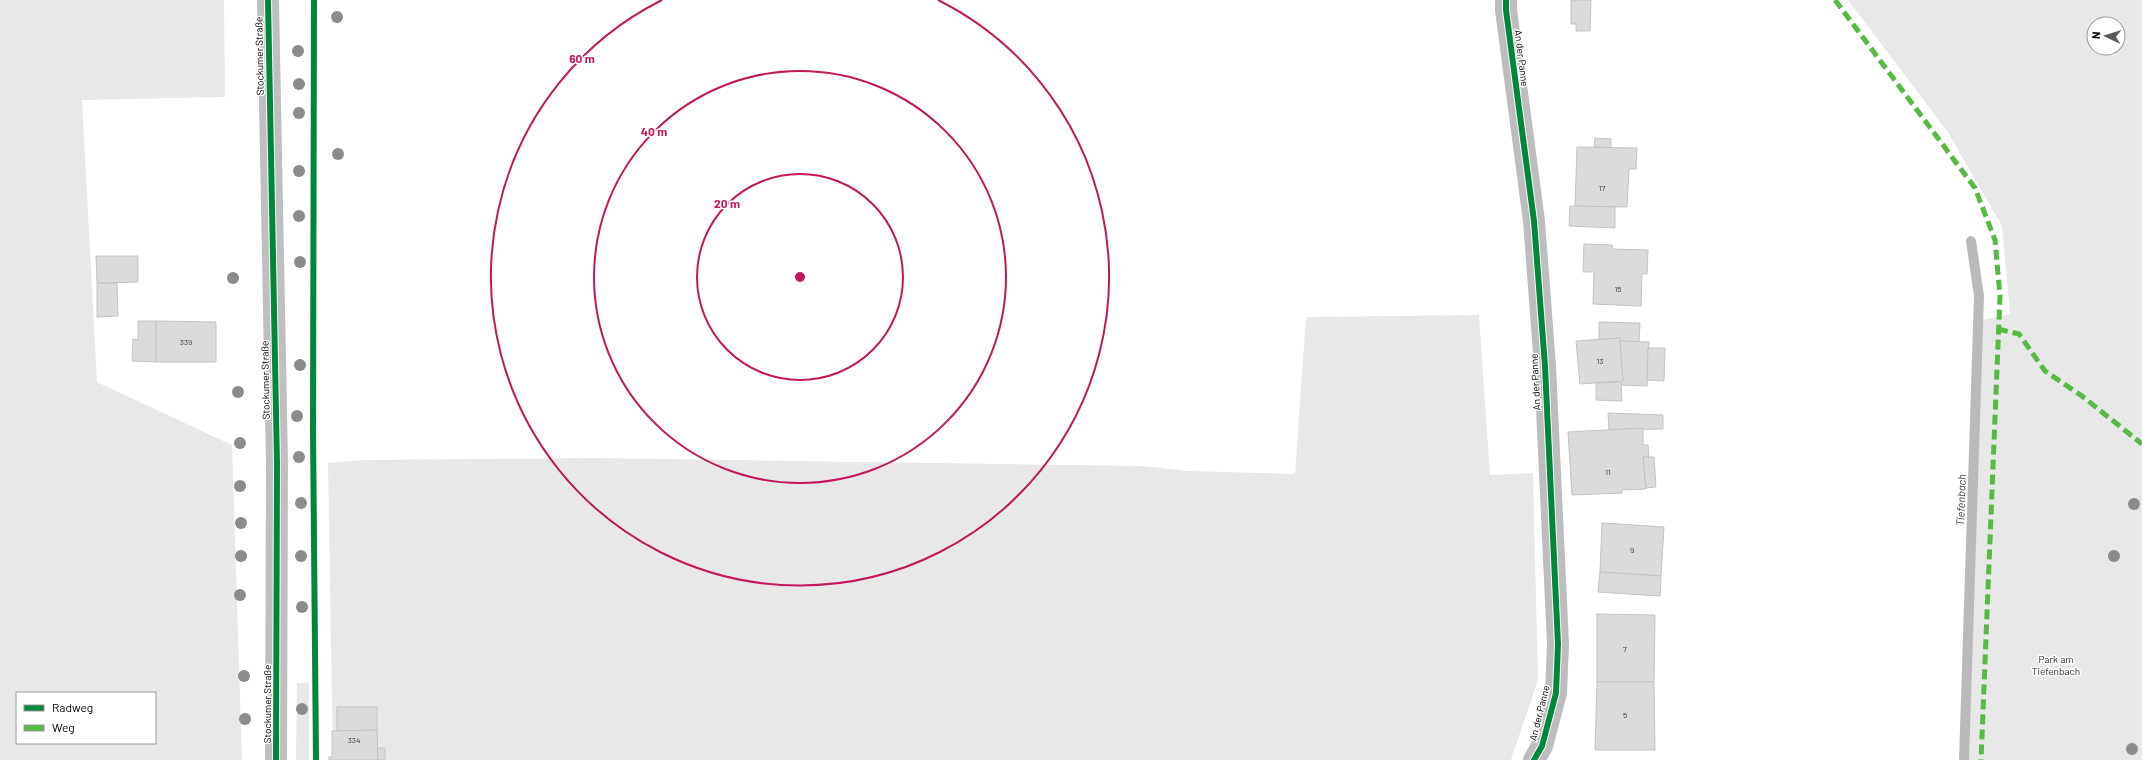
<svg xmlns="http://www.w3.org/2000/svg" width="2142" height="760" font-family="Barlow,sans-serif">
<style>
.green{fill:#e8e8e8;fill-rule:evenodd}
.lines{fill:none;stroke-linecap:round;stroke-linejoin:round}
.stream{stroke:#bababa;stroke-width:10}
.building{fill:#dbdbdb;stroke:#c3c3c3}
.street{stroke:#bdbdbd;stroke-width:22}
.secondary{stroke:#bfbfbf;stroke-width:22}
.quiet{stroke:#58b947;stroke-width:5;stroke-dasharray:10 5;stroke-linecap:butt}
.cycleway-casing{stroke:#fff;stroke-width:8}
.cycleway{stroke:#00873e;stroke-width:6}
.tree{fill:#8b8b8b}
.ring{fill:none;stroke:#c2185b;stroke-width:2}
.labels{text-anchor:middle;stroke-width:3;stroke-linejoin:round;paint-order:stroke}
.number-label{font-size:8px;fill:#373737}
.street-label{font-size:10px;fill:#000;stroke:#fff}
.park-label{font-size:10px;fill:#2c2c2c;stroke:#fff}
.water-label{font-size:11px;font-style:italic;fill:#3d3d3d;stroke:#fff}
.centre{fill:#c2185b;stroke:#fff;stroke-width:2}
.ring-label{font-size:12px;text-anchor:middle;font-weight:bold;fill:#c2185b;stroke:#fff;stroke-width:3;stroke-linejoin:round;paint-order:stroke}
</style>
<rect width="100%" height="100%" fill="#fff"/>
<g class="green">
<path d="M0,0h224l1,97 -143,3 15,282 135,63 10,315h-242zM17,693h138v50h-138z"/>
<path d="M1848,0h294v760h-176l16,-440 28,-6 -8,-88 -55,-95zM2094,24h24v24h-24z"/>
<path d="M1479,315l11,160 43,-2 5,207 -27,80h-1178l-5,-297 37,-3 230,-2 549,8 42,5 109,3 11,-157z"/>
<path d="M297,683h12v77h-13z"/>
</g>
<g class="lines">
<path class="stream" d="M1964,760l15,-464 -8,-55"/>
</g>
<g class="building">
<path d="M1571,0h20l-1,31h-14v-7h-5z"/>
<path d="M1595,138l16,1v9l-17,-1z"/>
<path d="M1577,147l60,1 -1,21h-7l-2,38 -52,-1z"/>
<path d="M1570,206l45,1v21l-46,-2z"/>
<path d="M1584,244l28,1 1,4 35,1 -1,24h-5l-1,32 -48,-2 1,-32h-11z"/>
<path d="M96,256h42v26l-41,1z"/>
<path d="M97,283h20l1,33 -21,1z"/>
<path d="M138,321h18v41l-24,-1 1,-22 5,1z"/>
<path d="M156,321l60,1v40h-60z"/>
<path d="M1599,322l41,1 -1,19 -19,-1v-3l-21,2z"/>
<path d="M1620,338l3,43 -43,3 -4,-43z"/>
<path d="M1620,341l29,1 -2,44 -27,-1 3,-4z"/>
<path d="M1648,348h17l-1,33 -17,-1z"/>
<path d="M1621,382l1,19 -26,-1v-17z"/>
<path d="M1608,413l55,2v14l-54,1z"/>
<path d="M1643,428v17h5l1,12h-6l3,32 -24,1v3l-50,2 -4,-63z"/>
<path d="M1643,457h11l2,30 -10,1z"/>
<path d="M1602,523l62,4 -3,49 -61,-4z"/>
<path d="M1600,572l61,4 -1,20 -62,-4z"/>
<path d="M1596,614l59,1 -1,67h-57v-67z"/>
<path d="M1597,682h57l1,68h-60z"/>
<path d="M337,707h40v23l-40,1z"/>
<path d="M377,730l1,30h-49v-3h3v-26z"/>
<path d="M377,748h8v12h-7z"/>
</g>
<g class="lines">
<path class="street" d="M1506,0v10l28,211 11,145 13,278 -2,49 -14,53 -8,14"/>
<path class="secondary" d="M268,0l9,463 -1,297"/>
<g class="quiet">
<path d="M1835,0l140,188 20,52 5,56 -19,464"/>
<path d="M1998,329l21,5 26,37 37,25 60,48"/>
</g>
<defs>
<g id="cycleway">
<path d="M268,0l9,463 -1,297"/>
<path d="M314,0l-1,430 3,330"/>
<path d="M1506,0v10l28,211 11,145 13,278 -2,49 -14,53 -8,14"/>
</g>
</defs>
<use href="#cycleway" class="cycleway-casing"/>
<use href="#cycleway" class="cycleway"/>
</g>
<g class="tree">
<circle cx="337" cy="17" r="6"/>
<circle cx="298" cy="51" r="6"/>
<circle cx="299" cy="84" r="6"/>
<circle cx="299" cy="113" r="6"/>
<circle cx="338" cy="154" r="6"/>
<circle cx="299" cy="171" r="6"/>
<circle cx="299" cy="216" r="6"/>
<circle cx="300" cy="262" r="6"/>
<circle cx="233" cy="278" r="6"/>
<circle cx="300" cy="365" r="6"/>
<circle cx="238" cy="392" r="6"/>
<circle cx="297" cy="416" r="6"/>
<circle cx="240" cy="443" r="6"/>
<circle cx="299" cy="457" r="6"/>
<circle cx="240" cy="486" r="6"/>
<circle cx="301" cy="503" r="6"/>
<circle cx="2134" cy="504" r="6"/>
<circle cx="241" cy="523" r="6"/>
<circle cx="241" cy="556" r="6"/>
<circle cx="301" cy="556" r="6"/>
<circle cx="2114" cy="556" r="6"/>
<circle cx="240" cy="595" r="6"/>
<circle cx="302" cy="607" r="6"/>
<circle cx="244" cy="676" r="6"/>
<circle cx="302" cy="709" r="6"/>
<circle cx="245" cy="719" r="6"/>
<circle cx="2132" cy="749" r="6"/>
</g>
<g class="ring">
<circle cx="800" cy="277" r="103"/>
<circle cx="800" cy="277" r="206"/>
<path d="M938 0A309 309 0 1 1 662 0"/>
</g>
<g class="labels">
<g class="number-label">
<text x="1602" y="191">17</text>
<text x="1618" y="292">15</text>
<text x="186" y="345">339</text>
<text x="1600" y="364">13</text>
<text x="1608" y="475">11</text>
<text x="1632" y="553">9</text>
<text x="1625" y="652">7</text>
<text x="1625" y="718">5</text>
<text x="354" y="743">334</text>
</g>
<g class="street-label">
<text transform="translate(259 56) rotate(-91)" y="4">Stockumer Straße</text>
<text transform="translate(1522 58) rotate(83)" y="4">An der Panne</text>
<text transform="translate(265 380) rotate(-91)" y="4">Stockumer Straße</text>
<text transform="translate(1535 382) rotate(-93)" y="4">An der Panne</text>
<text transform="translate(267 704) rotate(-90)" y="4">Stockumer Straße</text>
<text transform="translate(1539 713) rotate(-76)" y="4">An der Panne</text>
</g>
<g class="park-label">
<text x="2056" y="663">Park am<tspan x="2056" dy="12">Tiefenbach</tspan></text>
</g>
<g class="water-label">
<text transform="translate(1961 500) rotate(-88)" y="4">Tiefenbach</text>
</g>
</g>
<circle cx="800" cy="277" r="6" class="centre"/>
<g class="ring-label">
<text x="582" y="63">60 m</text>
<text x="654" y="136">40 m</text>
<text x="727" y="208">20 m</text>
</g>
<rect x="16" y="692" width="140" height="52" fill="#ffffff" stroke="#999999"/>
<rect x="24" y="705" width="20" height="6" fill="#00873e" stroke="#999999"/>
<text x="52" y="712" font-size="12" fill="#000000">Radweg</text>
<rect x="24" y="725" width="20" height="6" fill="#58b947" stroke="#999999"/>
<text x="52" y="732" font-size="12" fill="#000000">Weg</text>
<g transform="translate(2106 36) rotate(274)"><circle r="19" fill="#ffffff" stroke="#999999"/>
<path d="M0-3L7 15L0 10L-7 15Z" fill="#595959"/>
<text y="-6" font-size="11" font-weight="bold" text-anchor="middle" fill="#000000">N</text>
</g>
</svg>
